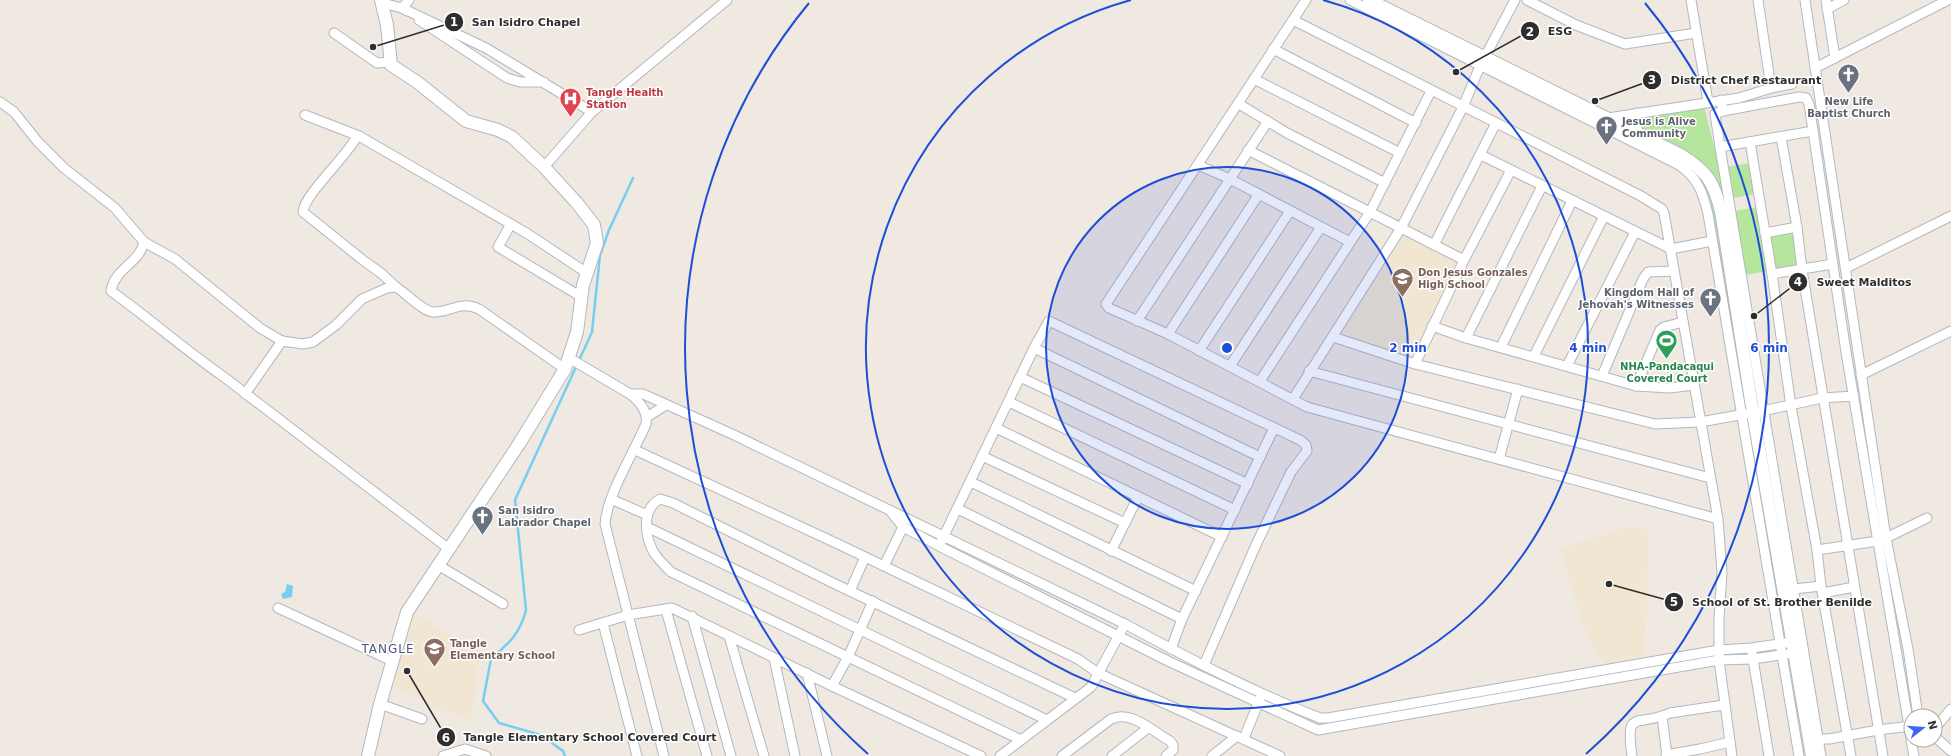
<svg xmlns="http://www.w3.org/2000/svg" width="1951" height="756" font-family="'DejaVu Sans',sans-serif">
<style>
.education{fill:#f0e6d1}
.green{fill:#b6e59e}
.water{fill:#75cff0}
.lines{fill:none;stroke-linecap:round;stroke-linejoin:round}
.stream{stroke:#75cff0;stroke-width:2.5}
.street-casing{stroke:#b4b7c1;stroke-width:11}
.secondary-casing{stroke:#b4b7c1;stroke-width:14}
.street{stroke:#fff;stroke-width:9}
.secondary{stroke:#fff;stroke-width:12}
.ring{fill:none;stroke:#1d4ed8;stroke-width:2}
.labels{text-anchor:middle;stroke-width:3;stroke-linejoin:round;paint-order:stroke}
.health-label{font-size:10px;font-weight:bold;fill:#be3a42;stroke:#fff;text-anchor:start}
.worship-label{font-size:10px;font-weight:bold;fill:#5b616d;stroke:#fff;text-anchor:start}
.education-label{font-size:10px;font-weight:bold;fill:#785e54;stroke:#fff;text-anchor:start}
.leisure-label{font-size:10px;font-weight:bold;fill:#27864d;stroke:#fff}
.quarter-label{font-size:12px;letter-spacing:1px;fill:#4d5680;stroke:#fff}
.centre{fill:#1d4ed8;stroke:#fff;stroke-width:2}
.ring-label{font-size:12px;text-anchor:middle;font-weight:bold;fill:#1d4ed8;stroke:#fff;stroke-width:3;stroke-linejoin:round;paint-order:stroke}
.leader{fill:none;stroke:#2e2e2e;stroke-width:1.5}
.callout-dot{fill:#2e2e2e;stroke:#fff;stroke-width:1.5}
.mark-label{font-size:12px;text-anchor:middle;font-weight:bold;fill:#fff}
.callout-label{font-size:11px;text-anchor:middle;font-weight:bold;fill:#2e2e2e;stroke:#fff;stroke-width:3;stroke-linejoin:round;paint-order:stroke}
</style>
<rect width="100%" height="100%" fill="#efe9e1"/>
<g class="education">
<path d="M1404,231l56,29 -47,101 -74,-25z"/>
<path d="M1632,526l17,4 -4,127 -39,8 -12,-15 -12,-29 -22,-73z"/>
<path d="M411,612l69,40 -9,70 -84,-37z"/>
</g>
<g class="green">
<path d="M1704,106l21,84 34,214h-2l-36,-213 -75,-57c-5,-6 -7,-12 -2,-19z"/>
<path d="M1690,162l24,30 23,145h-6l-21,-137c-5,-14 -11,-23 -22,-33z"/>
<path d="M1749,163l6,31 -22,4 -6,-31z"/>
<path d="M1757,207l11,64 -23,4 -11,-64z"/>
<path d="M1792,232l8,33 -25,5 -4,-34z"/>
</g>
<path class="water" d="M287,584l6,2 -1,11 -9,2 -2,-5 4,-2z"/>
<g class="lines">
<g class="stream">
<path d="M1867,446l1,10"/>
<path d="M565,756l-2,-5 -22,-16 -42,-12 -16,-22 8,-42c18,-16 29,-25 35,-49l-11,-110 77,-168 8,-77 9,-25 24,-52"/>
</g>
<defs>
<g id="street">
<path d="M409,0l-7,8 84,40 106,64"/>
<path d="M1306,0l-200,304 3,4 59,26 139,73 411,112"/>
<path d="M1350,0l329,165c19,13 24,28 29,49l91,542"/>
<path d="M1527,0l49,25 49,19 71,-11"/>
<path d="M1691,0l17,102"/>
<path d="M1758,0l13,88"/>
<path d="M1805,0l81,538 22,111 10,67"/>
<path d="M1826,0l9,58"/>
<path d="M382,3l20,5 5,3"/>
<path d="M1827,9l17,-9"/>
<path d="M419,20l88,58 13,4h24"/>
<path d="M1293,20l348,176 21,13 2,4 54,306 4,53 -3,47v41l13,96"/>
<path d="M334,33l43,30 13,-1"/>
<path d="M1273,49l143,74"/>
<path d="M1815,68l133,-68"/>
<path d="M1254,79l146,74"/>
<path d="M1721,100l2,11 -8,3 5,33 101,609"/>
<path d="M0,102l14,10 24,30 26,26 51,40 29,34 31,17 85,69 22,13 21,3 10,-2 23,-17 26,-26 25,-11 9,-1c10,6 26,24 37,25 18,1 26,-12 46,-3l86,60"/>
<path d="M1239,104l48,29 98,50"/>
<path d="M1723,111l76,-14 7,1 3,6 37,248 65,386"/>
<path d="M305,115l54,21 169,98 59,39"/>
<path d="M1608,118l131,-20 32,-10 21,-4"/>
<path d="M359,136l-3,2c-10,19 -52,57 -53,74l61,49 17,12 15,14"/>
<path d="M1636,137c3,-6 -1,-16 1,-24"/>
<path d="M1781,137l16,90 5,43 81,486"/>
<path d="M1750,142l22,132 19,132 26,144 4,36 30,170"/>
<path d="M1720,147l93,-16"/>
<path d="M1248,150l216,110"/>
<path d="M1481,155l190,94 41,-8"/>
<path d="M1198,165l32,14 120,63"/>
<path d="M544,167l48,-55 135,-112"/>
<path d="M511,224l-13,23 82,49"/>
<path d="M1765,233l32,-6"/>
<path d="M144,242c-4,21 -30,27 -33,49 39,28 74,59 113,86l225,172"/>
<path d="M1434,245l62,-122"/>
<path d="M1846,268l105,-52"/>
<path d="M1772,274l61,-10"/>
<path d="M1137,321l131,-200"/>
<path d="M1432,326l34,12 170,48 34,2 24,-3"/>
<path d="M1168,334l91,-140"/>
<path d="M1333,337l82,27 240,60 45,-2 45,-8"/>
<path d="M1466,338l76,-152"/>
<path d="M1501,347l71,-146"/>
<path d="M1034,348l226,109"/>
<path d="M1199,351l91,-140"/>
<path d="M1534,356l70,-140"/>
<path d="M569,358l61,36c10,8 18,17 16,30 -12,28 -39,71 -41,100l59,232"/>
<path d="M1415,364l49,-104 47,-90"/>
<path d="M1230,366l91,-139"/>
<path d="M1567,366l68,-134"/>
<path d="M1309,371l401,107"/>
<path d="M1861,375l90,-44"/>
<path d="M1602,376l41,-97 5,-7 26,-1"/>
<path d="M1020,377l228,107"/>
<path d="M1260,381l110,-169 61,-121"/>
<path d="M1636,386l24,-56 4,-3 19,-5"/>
<path d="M245,394l37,-53"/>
<path d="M630,394h13l89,40 393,190c63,34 128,68 195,94h8l391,-68 32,-2 42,-6"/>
<path d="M1293,399l108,-171 62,-121 17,-41 35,-66"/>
<path d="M1009,402l226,108"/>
<path d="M1758,412l64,-14 32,-2"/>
<path d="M647,417l19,-12"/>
<path d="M996,428l226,109"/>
<path d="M635,450l203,94 240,115 20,14 182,83"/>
<path d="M982,456l143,67"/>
<path d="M1499,459l19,-70"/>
<path d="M971,482l225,109"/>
<path d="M611,499l36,16"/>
<path d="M958,509l224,110"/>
<path d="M891,512l12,15 36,19 231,116 148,68 401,-70 34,-1 34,-5"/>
<path d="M647,527l400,193"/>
<path d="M1886,538l41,-20"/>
<path d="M941,542l93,-194 15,-27 251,119 6,5 1,6 -16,21 -36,75 -51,118"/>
<path d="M1817,550l61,-9"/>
<path d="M1111,551l27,-54"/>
<path d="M438,565l65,39"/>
<path d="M884,566l19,-39"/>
<path d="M1794,589l27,-3"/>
<path d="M850,591l15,-34"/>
<path d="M1823,593l31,-6"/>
<path d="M278,608l114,53"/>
<path d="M666,610l41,146"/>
<path d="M692,616l39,140"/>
<path d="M603,623l34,133"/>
<path d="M579,630l49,-15 44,-7 160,78 149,70"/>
<path d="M729,636l35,120"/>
<path d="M1171,649l11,-30 92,-191"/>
<path d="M1752,653l17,103"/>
<path d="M774,658l21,98"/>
<path d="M807,673l20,83"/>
<path d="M832,686l16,-29 25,-56"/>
<path d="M380,704l42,15"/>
<path d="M1662,716l5,40"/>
<path d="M1935,728l16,-19"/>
<path d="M1935,737l16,14"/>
<path d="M1244,738l16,-39"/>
<path d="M1818,739h11l49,-9 33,-4"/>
<path d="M1021,740l-350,-168c-6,-6 -12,-12 -17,-19 -9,-16 -13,-44 6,-54l13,4 160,80 242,115"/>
<path d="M1911,740l3,16"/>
<path d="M1666,755l34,-6 30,-7"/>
<path d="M443,756l22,-7 21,7"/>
<path d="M1000,756l91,-69 34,-63"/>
<path d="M1062,756l49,-37c21,-9 41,12 59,22l3,4v5l-7,6"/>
<path d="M1112,756l36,-28"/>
<path d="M1212,756l25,-20"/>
<path d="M1632,756c-7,-49 5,-28 38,-43l54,-8"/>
</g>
<g id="secondary">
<path d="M1369,0l312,155c26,17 32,25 40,56l32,202 59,343"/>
<path d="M368,756l12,-52 27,-92 112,-168 46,-75 12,-37 6,-47 14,-42 -3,-18 -17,-22 -33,-36 -32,-30 -14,-7 -32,-9 -49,-39 -26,-17 -4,-40 -6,-25"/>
</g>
</defs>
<use href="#street" class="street-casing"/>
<use href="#secondary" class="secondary-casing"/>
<use href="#street" class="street"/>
<use href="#secondary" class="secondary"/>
</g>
<circle cx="1227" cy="348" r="181" fill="#1d4ed8" fill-opacity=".12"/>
<g class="ring">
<circle cx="1227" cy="348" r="181"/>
<path d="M1323 0A361 361 0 1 1 1131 0"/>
<path d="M868 754A542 542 0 0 1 809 3M1645 3A542 542 0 0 1 1586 754"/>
</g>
<defs>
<symbol id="church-pin" viewBox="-11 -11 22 30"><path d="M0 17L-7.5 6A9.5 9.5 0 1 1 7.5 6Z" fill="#6b7280" stroke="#fff"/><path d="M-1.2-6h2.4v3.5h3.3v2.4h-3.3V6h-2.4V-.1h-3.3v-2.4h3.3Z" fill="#fff"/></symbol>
<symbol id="hospital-pin" viewBox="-11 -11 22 30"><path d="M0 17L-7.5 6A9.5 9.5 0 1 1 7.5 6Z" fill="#e0444e" stroke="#fff"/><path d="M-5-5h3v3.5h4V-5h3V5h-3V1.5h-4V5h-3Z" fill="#fff"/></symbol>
<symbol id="school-pin" viewBox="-11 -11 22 30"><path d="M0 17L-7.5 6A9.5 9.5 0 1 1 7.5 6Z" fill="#8d6e63" stroke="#fff"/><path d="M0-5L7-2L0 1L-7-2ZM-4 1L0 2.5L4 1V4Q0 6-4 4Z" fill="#fff"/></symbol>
<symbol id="stadium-pin" viewBox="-11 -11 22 30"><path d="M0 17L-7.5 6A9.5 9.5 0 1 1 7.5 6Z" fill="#2e9e5b" stroke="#fff"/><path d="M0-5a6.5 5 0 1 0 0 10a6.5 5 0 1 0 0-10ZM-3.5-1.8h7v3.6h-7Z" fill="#fff"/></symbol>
</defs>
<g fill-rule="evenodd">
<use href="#church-pin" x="1836" y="62" width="25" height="34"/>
<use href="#hospital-pin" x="558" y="86" width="25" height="34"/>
<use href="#church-pin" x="1594" y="114" width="25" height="34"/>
<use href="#school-pin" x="1390" y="266" width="25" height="34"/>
<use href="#church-pin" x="1698" y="286" width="25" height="34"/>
<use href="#stadium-pin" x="1654" y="328" width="25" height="34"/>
<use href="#church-pin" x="470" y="504" width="25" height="34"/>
<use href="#school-pin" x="422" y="636" width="25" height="34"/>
</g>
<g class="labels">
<g class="health-label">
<text x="586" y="96">Tangle Health<tspan x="586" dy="12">Station</tspan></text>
</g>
<g class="worship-label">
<text x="1849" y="105" text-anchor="middle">New Life<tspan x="1849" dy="12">Baptist Church</tspan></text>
<text x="1622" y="125">Jesus is Alive<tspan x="1622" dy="12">Community</tspan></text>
<text x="1694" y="296" text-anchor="end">Kingdom Hall of<tspan x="1694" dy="12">Jehovah's Witnesses</tspan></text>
<text x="498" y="514">San Isidro<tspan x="498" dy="12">Labrador Chapel</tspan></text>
</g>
<g class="education-label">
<text x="1418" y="276">Don Jesus Gonzales<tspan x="1418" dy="12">High School</tspan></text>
<text x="450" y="647">Tangle<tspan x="450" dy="12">Elementary School</tspan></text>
</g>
<g class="leisure-label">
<text x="1667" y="370">NHA-Pandacaqui<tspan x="1667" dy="12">Covered Court</tspan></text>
</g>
<g class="quarter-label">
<text x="388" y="653">TANGLE</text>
</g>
</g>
<circle cx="1227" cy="348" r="6" class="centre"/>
<g class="ring-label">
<text x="1408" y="352">2 min</text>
<text x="1588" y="352">4 min</text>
<text x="1769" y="352">6 min</text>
</g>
<path class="leader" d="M373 47L454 22M1456 72L1530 31M1595 101L1652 80M1754 316L1798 282M1609 584L1674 602M407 671L446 737"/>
<g class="callout-dot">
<circle cx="373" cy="47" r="4"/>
<circle cx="1456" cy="72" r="4"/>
<circle cx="1595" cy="101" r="4"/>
<circle cx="1754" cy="316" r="4"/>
<circle cx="1609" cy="584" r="4"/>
<circle cx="407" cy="671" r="4"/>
<circle cx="454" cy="22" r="10"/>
<circle cx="1530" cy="31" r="10"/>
<circle cx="1652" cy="80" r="10"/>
<circle cx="1798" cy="282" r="10"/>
<circle cx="1674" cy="602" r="10"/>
<circle cx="446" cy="737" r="10"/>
</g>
<g class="mark-label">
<text x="454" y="26">1</text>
<text x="1530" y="36">2</text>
<text x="1652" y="84">3</text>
<text x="1798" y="286">4</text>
<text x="1674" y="606">5</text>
<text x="446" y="742">6</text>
</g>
<g class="callout-label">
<text x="526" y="26">San Isidro Chapel</text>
<text x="1560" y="35">ESG</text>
<text x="1746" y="84">District Chef Restaurant</text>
<text x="1864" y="286">Sweet Malditos</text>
<text x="1782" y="606">School of St. Brother Benilde</text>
<text x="590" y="741">Tangle Elementary School Covered Court</text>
</g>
<g transform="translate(1923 728) rotate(73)"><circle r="19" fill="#ffffff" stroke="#ababab"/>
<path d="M0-3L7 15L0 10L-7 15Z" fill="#4264fb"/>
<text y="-6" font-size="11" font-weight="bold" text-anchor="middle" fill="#2e2e2e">N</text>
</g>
</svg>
